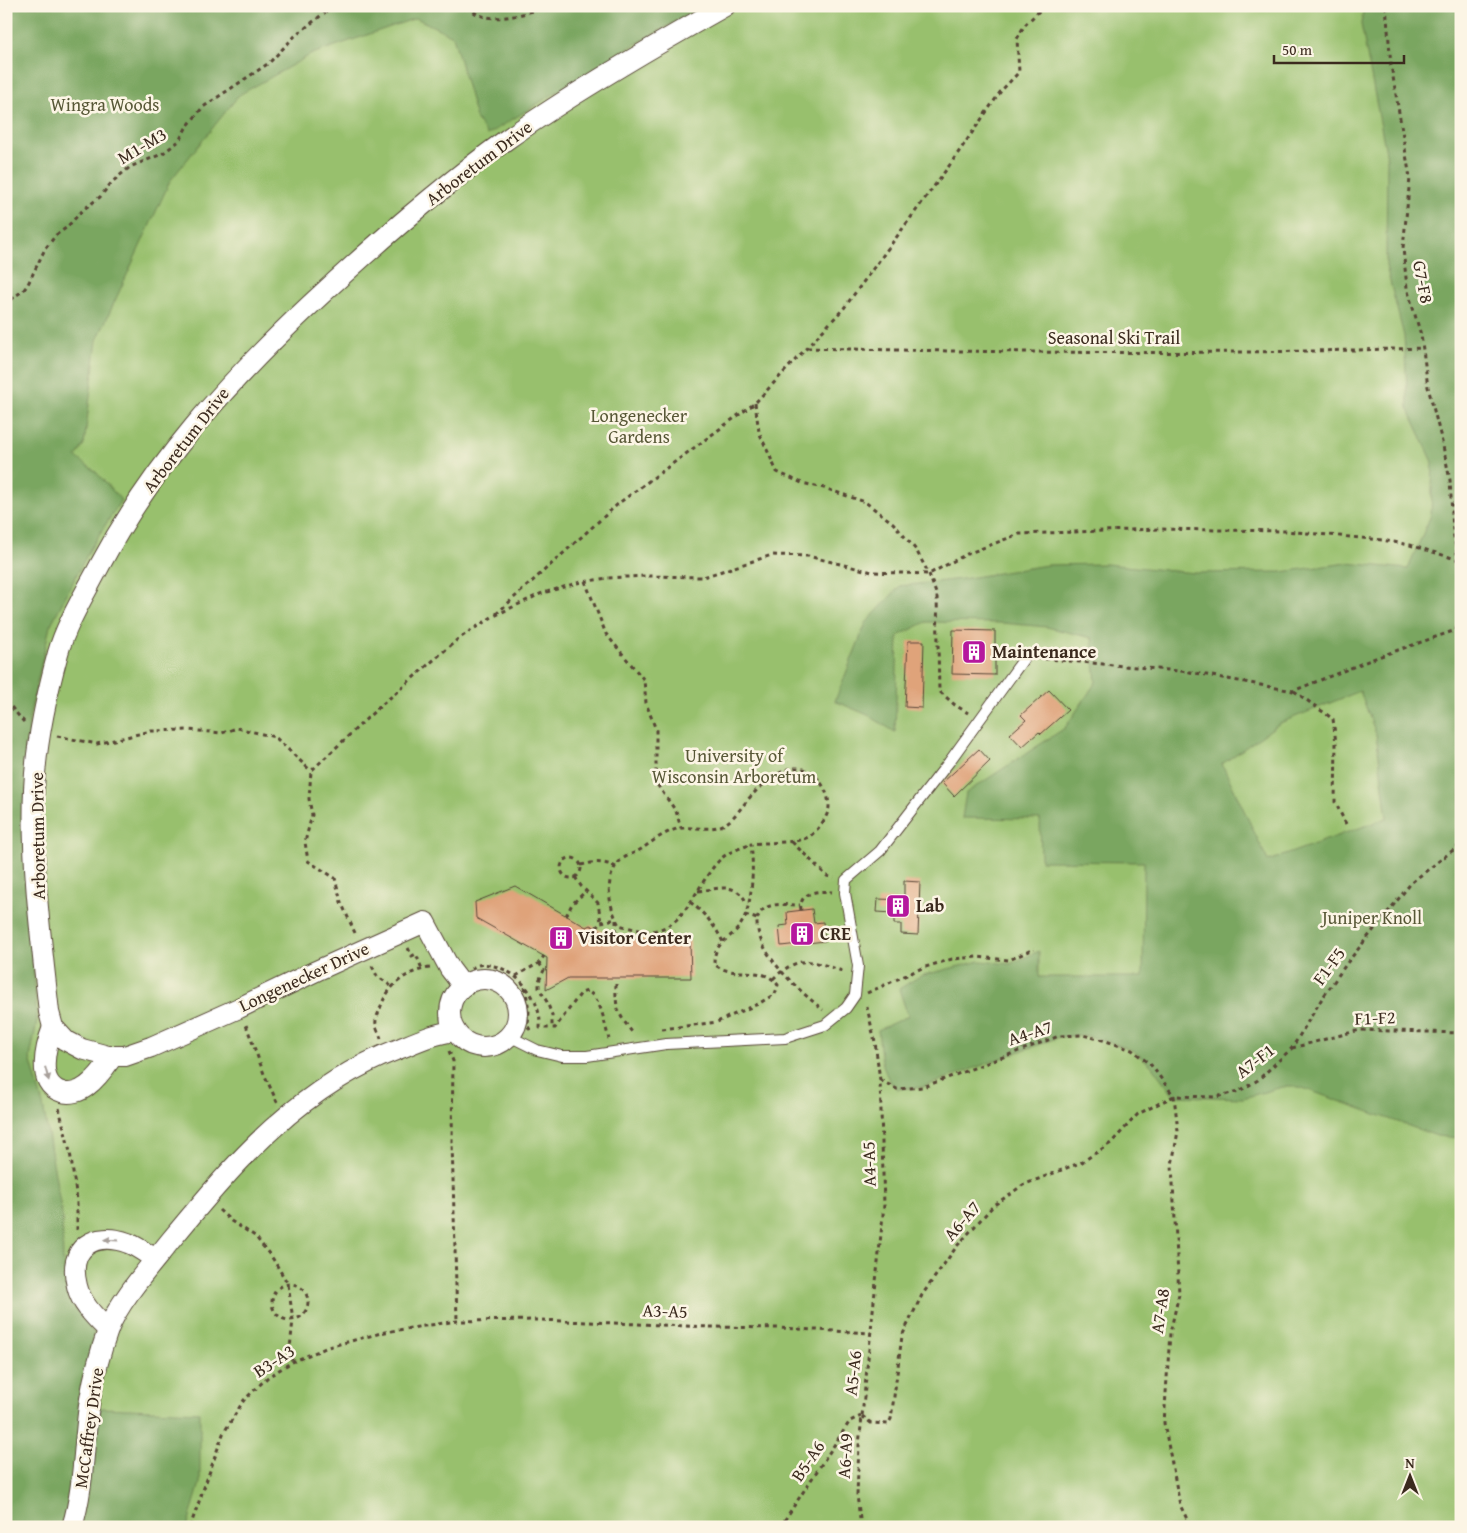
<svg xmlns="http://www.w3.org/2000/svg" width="1467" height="1533" font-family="'Gentium Book Plus',serif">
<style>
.green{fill:#98c06d;stroke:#6a7546}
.forest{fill:#7aa660;stroke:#5a683f;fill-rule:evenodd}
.building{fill:#dfa37a}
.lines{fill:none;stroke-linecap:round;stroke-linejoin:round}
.service-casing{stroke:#564536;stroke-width:12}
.minor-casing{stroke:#564536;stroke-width:22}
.path{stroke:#564536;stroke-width:3;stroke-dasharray:4 4;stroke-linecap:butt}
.service{stroke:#fff;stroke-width:10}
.minor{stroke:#fff;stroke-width:20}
.oneway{fill:#a79f9a}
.labels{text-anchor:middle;stroke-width:5;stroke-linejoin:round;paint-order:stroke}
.park-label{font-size:18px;fill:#575736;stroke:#fcf5e5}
.street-label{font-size:18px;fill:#3b2a1e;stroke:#fcf5e5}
.poi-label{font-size:18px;font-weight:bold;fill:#3b2a1e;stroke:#fcf5e5;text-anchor:start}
</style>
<rect width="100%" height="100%" fill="#fcf5e5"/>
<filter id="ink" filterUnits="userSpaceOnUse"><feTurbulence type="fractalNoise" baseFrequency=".02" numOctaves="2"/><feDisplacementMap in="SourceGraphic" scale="10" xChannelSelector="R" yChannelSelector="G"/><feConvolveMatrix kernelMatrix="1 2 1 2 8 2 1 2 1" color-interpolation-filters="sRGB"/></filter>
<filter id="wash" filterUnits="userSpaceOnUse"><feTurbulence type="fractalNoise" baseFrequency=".0096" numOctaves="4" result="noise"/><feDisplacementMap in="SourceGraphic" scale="20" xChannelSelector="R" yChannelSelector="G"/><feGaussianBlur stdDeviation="1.12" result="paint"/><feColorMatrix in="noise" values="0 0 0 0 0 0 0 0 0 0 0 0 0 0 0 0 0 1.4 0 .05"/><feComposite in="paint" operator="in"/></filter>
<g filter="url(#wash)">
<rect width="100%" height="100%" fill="#f1dcbb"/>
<rect class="green" x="6" y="6" width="1455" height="1521"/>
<g class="forest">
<path d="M6,6h697l-85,48 -131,81 -11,-17 -23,-82 -37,-18 -104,36 -73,41 -69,86 -73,159 -13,105 -8,12 20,15 25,28 -32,51 -39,75 -21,92 -2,151 10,152 -7,37 13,47 19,110 1,49 13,44 18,26 -17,73 123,5v71l-13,44h-181z"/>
<path d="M1364,6h97v1132l-24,-2 -137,-49h-18l-39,11 -69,-2 -23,-31 -19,-15 -26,-9 -23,-6 -24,2 -136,50 -26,2c-17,-16 -16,-37 -19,-59l30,-14 -9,-27 21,-13 60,-15 30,3 29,-13v26h104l1,-115 -103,-1 -1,-42 -78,-1 4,-25 99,-65 31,-46 -4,-44 -45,-11 -45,-4 -76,-1 -28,14 -3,96 -27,-17 -33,-14 31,-78 34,-37 62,-7 85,-14 59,-1 88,9 87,-1 66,-9 61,6 23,-54 2,-53 -25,-54 -4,-72 -18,-70 1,-108 -26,-134zM1360,691l16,43 11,84 -119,43 -46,-97 58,-41z"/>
</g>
<g id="blocks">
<g class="building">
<path d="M953,630l42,1v44l-43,-1z"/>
<path d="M908,641h16l-2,67 -17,-1z"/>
<path d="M1049,690l19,20 -27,24 -2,-2 -17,15 -12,-13 16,-14 -5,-5z"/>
<path d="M979,749l11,12 -36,35 -12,-13z"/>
<path d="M904,881l16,1 -2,53 -17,-1v-10h-7v-11l-17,-1 1,-13 26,1z"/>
<path d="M515,886l71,41 4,-2 6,3 7,4 -1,6 88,3 1,37h-123l-22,12 1,-32 -71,-40 -1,-16z"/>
<path d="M812,909l2,14 9,-1 2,19 -44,5 -2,-20 9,-1 -1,-13z"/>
</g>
</g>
</g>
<g filter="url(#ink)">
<use href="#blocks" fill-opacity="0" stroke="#564536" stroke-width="1"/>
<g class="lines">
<defs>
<path id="service" d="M509,1036l28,14 25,6h25l79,-12 119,-6 40,-13 21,-17 9,-13 3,-29 -13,-73 1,-13 34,-29 69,-89 76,-105"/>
<g id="minor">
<circle cx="484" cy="1013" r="34"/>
<path d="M463,986l-13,-17 -25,-47 -109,49 -77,37 -88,39 -26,9h-17l-26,-7 -17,-9 -12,-13 -4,-15c-8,-74 -18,-148 -15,-223 2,-45 12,-92 24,-136 8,-29 28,-61 42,-88 53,-100 128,-183 210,-260 62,-58 127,-115 196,-165 70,-49 144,-92 219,-134"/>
<path d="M53,1027c-7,18 -18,58 9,65 8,3 19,-1 25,-6 11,-8 19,-20 26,-30"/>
<path d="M108,1330c-12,-12 -27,-26 -31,-44 -10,-39 17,-55 51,-43 10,4 19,11 27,16"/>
<path d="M72,1527c13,-42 11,-85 18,-128 4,-24 10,-46 18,-69 10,-28 44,-66 63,-90 66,-80 129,-154 230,-192 17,-7 35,-15 54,-17"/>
</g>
</defs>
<use href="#service" class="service-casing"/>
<use href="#minor" class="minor-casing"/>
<g class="path">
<path d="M468,6c15,22 58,8 78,0"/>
<path d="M1386,6l5,59 19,113 -7,70 4,40 14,47 7,52 15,59 7,34 3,51 8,47"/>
<path d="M6,306l9,-10 8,-5 5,-7 17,-35 11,-14 10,-7 18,-19 16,-12 12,-15 18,-15 32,-13 17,-13 7,-13 17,-21 66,-44 26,-27 38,-30"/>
<path d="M807,348c205,5 410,7 616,0"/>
<path d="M755,403l4,29 18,40 25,11 22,5 41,14 28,21 23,27 13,24 8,22 2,95 16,14 13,8"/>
<path d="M585,581l21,53 38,46 2,23 10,27v53l20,28 5,17"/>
<path d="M496,614l123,-111 136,-100 89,-95 105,-142 52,-75 18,-19 -2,-33 7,-13 20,-20"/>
<path d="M1456,630l5,-29"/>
<path d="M1037,658l153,14 103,19 85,-34 78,-27 5,1"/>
<path d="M1294,691l39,28 3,24 -1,59 11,22"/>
<path d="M6,701l18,21"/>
<path d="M57,736l40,8 54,-13 37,-1 34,3 15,-5 38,9 36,34"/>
<path d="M792,842l35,34 7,2"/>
<circle cx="571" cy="868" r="10"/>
<path d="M581,865c13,-3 22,-4 35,2"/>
<path d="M575,877l6,9 17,17 3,19"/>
<path d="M698,891c21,-2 39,-10 49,13"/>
<path d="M690,902c15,12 24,22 33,40"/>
<path d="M801,910c-3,-18 18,-20 31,-18"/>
<path d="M745,915l12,4c-2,34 42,71 66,91"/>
<path d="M566,916l6,-12 14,-13"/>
<path d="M757,919c7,-19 26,-14 43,-14"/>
<path d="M596,928l5,-6 15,-3v20"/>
<path d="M355,933l-14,-31 -6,-24 -27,-17 -3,-19 7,-27 -3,-16 2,-28 66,-62 81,-70 34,-22 48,-23 37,-11 30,-5 39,-2 57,1 69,-22 36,1 64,16 57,2 38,-20 52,-20 139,-5 128,2 96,9 28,5 49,15"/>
<path d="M408,948l4,8 4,-2 6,15"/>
<path d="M539,963l5,7 -5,11v7l8,14 5,13v14"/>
<path d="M372,966l5,10 14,10"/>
<path d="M471,969c7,-6 14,-5 23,-3 26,6 48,35 46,62h15l26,-35 6,-2c15,7 17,33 22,48"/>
<path d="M516,976l23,-13 5,-7"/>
<path d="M773,979c27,-26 40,-18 72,-7"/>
<path d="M616,984c-1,27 3,30 18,51"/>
<path d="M525,987l4,23 -1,16 3,6"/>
<path d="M867,993l55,-25 30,-9 25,-2 32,3 25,-11"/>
<path d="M246,1025l18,49 13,28"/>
<path d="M662,1029l55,-7 41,-18 17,-10 3,-9c-17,-22 -45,-5 -64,-21 0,-22 13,-22 25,-37 14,-18 15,-60 12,-83 16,-2 47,0 59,-8 8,-6 18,-19 19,-29 0,-17 -14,-40 -34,-39 -14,1 -32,16 -42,26 -9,9 -17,23 -28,30 -12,7 -29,3 -42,4 -14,1 -29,12 -40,20 -7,5 -17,7 -23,13 -17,17 -11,46 -1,64 12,3 27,8 38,5 32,-7 42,-53 66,-73 7,-6 19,-9 28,-13"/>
<path d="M381,1039c-1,-5 -5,-10 -5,-15 -1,-4 2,-10 4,-15 7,-23 26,-38 50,-41"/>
<path d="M1292,1048l68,-18 101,3"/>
<path d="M449,1051l4,10 -1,81 5,179"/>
<path d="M880,1080l17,9 26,-2 136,-51 24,-1 23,6 26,9 19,15 23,31 4,35 -6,34 7,129 -9,39 -6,90 16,82 11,22"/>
<path d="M59,1108l11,44 7,48v30"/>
<path d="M219,1210l12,11 24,15 18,23 15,25 5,36 -3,28 2,14"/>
<circle cx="290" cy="1302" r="18"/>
<path d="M862,1416l9,7 17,1 3,-5 11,-83 20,-41 35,-49 36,-40 30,-21 59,-23 29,-19 27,-29 36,-18 42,1 23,-6 19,-11 34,-32 29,-48 26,-37 65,-81 49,-38"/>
<path d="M190,1527l33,-93 21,-34 24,-23 24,-15 36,-15 57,-15 72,-11 83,-1 171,7 68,1 92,5"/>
<path d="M780,1527l70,-106 11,-5"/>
<path d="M861,1527l-4,-32 2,-50 25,-240 -4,-125 -5,-38 -9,-39"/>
</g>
<use href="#service" class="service"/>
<use href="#minor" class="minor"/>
</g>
<defs><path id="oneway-solid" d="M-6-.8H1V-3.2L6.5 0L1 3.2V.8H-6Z" transform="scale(1.25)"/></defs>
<g class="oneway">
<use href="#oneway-solid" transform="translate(47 1074) rotate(75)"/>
<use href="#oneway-solid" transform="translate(111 1240) rotate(-176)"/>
</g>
</g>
<defs>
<symbol id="building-square" viewBox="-11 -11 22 22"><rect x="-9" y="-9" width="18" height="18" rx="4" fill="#b5179e" stroke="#fcf5e5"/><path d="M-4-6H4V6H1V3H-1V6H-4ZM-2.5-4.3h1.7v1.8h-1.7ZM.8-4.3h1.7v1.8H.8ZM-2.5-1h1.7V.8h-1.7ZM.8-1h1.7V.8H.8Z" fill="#fff"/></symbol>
</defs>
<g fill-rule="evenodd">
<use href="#building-square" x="960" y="638" width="28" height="28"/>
<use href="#building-square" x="884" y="892" width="28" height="28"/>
<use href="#building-square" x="788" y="920" width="28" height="28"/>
<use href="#building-square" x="547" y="924" width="28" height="28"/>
</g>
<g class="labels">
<g class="park-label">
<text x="105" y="111">Wingra Woods</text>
<text x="639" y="422">Longenecker<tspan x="639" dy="21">Gardens</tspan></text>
<text x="734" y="762">University of<tspan x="734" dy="21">Wisconsin Arboretum</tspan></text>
<text x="1372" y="924">Juniper Knoll</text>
</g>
<g class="street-label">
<text transform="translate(142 146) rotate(-31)" y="6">M1-M3</text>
<text transform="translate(479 163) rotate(-37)" y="6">Arboretum Drive</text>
<text transform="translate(1423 282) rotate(79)" y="6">G7-F8</text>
<text x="1114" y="344">Seasonal Ski Trail</text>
<text transform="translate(186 440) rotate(-52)" y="6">Arboretum Drive</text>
<text transform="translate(38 836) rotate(-91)" y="6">Arboretum Drive</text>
<text transform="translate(1329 966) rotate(-54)" y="6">F1-F5</text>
<text transform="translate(304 977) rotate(-25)" y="6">Longenecker Drive</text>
<text transform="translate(1375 1018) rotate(-2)" y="6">F1-F2</text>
<text transform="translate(1030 1033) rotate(-18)" y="6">A4-A7</text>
<text transform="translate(1255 1061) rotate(-38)" y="6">A7-F1</text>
<text transform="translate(869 1164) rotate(-92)" y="6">A4-A5</text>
<text transform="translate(962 1221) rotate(-49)" y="6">A6-A7</text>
<text transform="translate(665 1311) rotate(2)" y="6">A3-A5</text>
<text transform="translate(1160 1311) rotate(-82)" y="6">A7-A8</text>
<text transform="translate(274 1361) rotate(-33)" y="6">B3-A3</text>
<text transform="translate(853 1373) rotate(-84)" y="6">A5-A6</text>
<text transform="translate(89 1428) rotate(-82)" y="6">McCaffrey Drive</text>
<text transform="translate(845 1456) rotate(-87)" y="6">A6-A9</text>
<text transform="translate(808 1461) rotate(-56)" y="6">B5-A6</text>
</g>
<g class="poi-label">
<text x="992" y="658">Maintenance</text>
<text x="916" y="912">Lab</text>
<text x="820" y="940">CRE</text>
<text x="578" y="944">Visitor Center</text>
</g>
</g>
<rect width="1467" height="1533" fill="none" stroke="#fcf5e5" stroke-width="25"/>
<g transform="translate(1410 1476)" stroke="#fcf5e5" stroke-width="4" paint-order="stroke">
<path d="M0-4L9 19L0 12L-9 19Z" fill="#3b2a1e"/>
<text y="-8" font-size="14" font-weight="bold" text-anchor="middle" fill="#3b2a1e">N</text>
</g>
<path d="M1274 55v8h130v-8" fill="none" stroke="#3b2a1e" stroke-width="2.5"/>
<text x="1282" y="55" font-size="15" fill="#3b2a1e" stroke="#fcf5e5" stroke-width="4" paint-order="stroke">50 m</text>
</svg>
